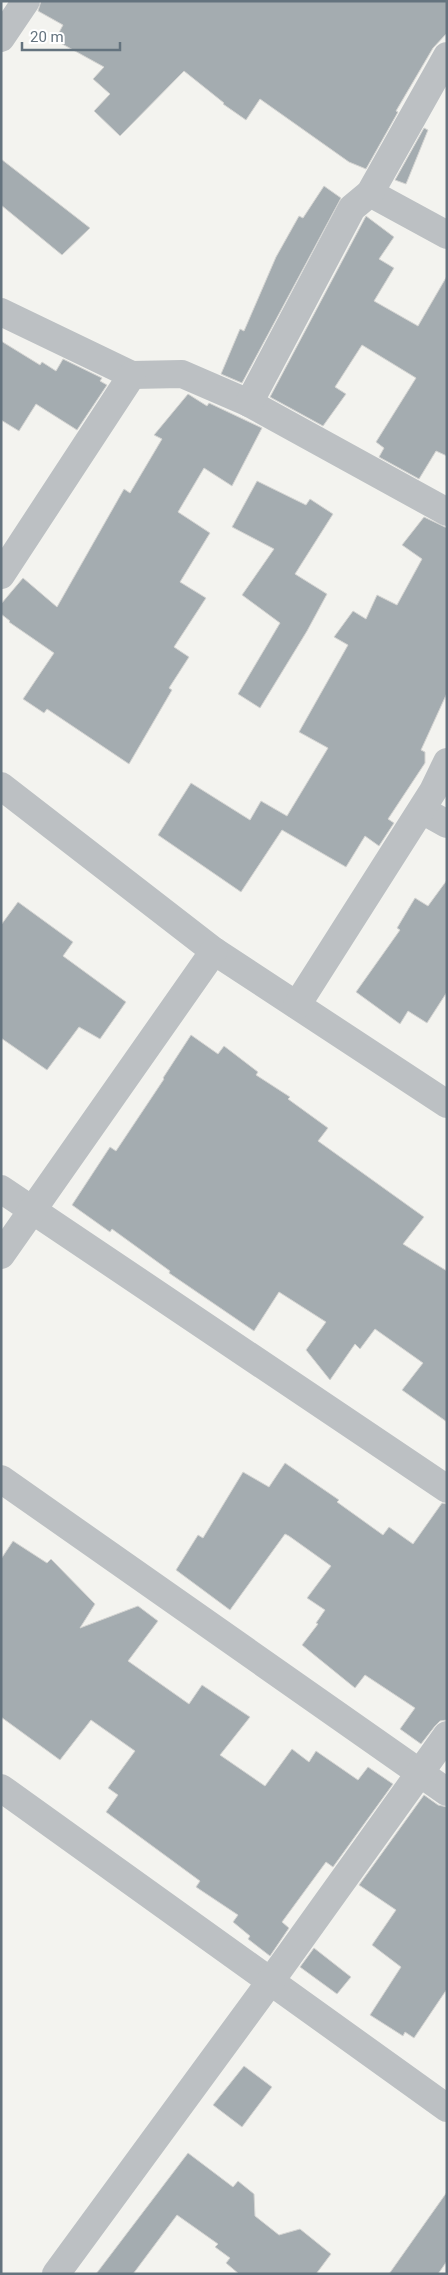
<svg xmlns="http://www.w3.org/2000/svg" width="448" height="2275" font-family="Roboto,sans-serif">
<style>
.building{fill:#a4acb0;stroke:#d4d4d2}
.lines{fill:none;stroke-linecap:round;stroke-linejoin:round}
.minor{stroke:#bcc0c3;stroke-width:28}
</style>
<rect width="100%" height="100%" fill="#f3f3ef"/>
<g class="building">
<path d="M41,1h406v32l-14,15 -37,63 2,1 -32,57 -17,-7 -89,-63 -14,21 -23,-16 1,-1 -40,-32 -64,65 -26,-25 16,-17 -17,-15 11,-12 -49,-27 8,-15 -25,-14z"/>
<path d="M424,128l4,2 -22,54 -11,-4z"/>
<path d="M1,159l89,69 -28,27 -61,-50z"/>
<path d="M324,186l17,12 -99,185 -21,-9 19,-45 4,2 32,-74 23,-41 4,2z"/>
<path d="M366,216l28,21 -15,22 15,9 -20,33 44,25 29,-50v180l-11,-5 -17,28 -40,-22 5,-9 -8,-6 40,-64 -54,-33 -27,42 11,7 -23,32 -53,-29z"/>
<path d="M1,341l39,24 2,-3 14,9 7,-12 39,19 -2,3 7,4 -30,45 -41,-26 -17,27 -18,-11z"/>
<path d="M188,394l19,12 2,-3 53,25 -30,58 -28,-18 -26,44 32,21 -30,49 26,16 -32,49 15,10 -20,31 3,2 -43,74 -82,-55 -3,4 -21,-14 31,-46 -45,-31 1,-1 -9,-7v-10l22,-26 34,29 67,-118 6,4 32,-54 -8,-4z"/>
<path d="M257,481l49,24 4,-6 23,15 -38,60 32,20 -20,37 -47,77 -22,-14 42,-71 -38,-28 32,-46 -42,-22z"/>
<path d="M424,517l23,11v165l-26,57 4,2v11l-37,56 6,4 -15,23 -14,-10 -19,31 -64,-37 -41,62 -83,-57 33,-52 59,37 11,-19 26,15 41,-68 -29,-16 49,-87 -14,-8 19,-26 13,8 11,-24 20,10 25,-46 -20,-14z"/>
<path d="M447,880v112l-20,31 -19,-12 -8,13 -44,-32 44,-62 -3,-2 18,-30 13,8z"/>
<path d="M18,902l55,40 -10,14 63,46 -26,37 -21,-12 -32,43 -46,-32v-113z"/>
<path d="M191,1035l27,19 6,-8 34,26 -2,3 34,22 -2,2 40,29 -10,13 106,76 -21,27 44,27v151l-45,-32 21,-27 -48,-34 -15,20 -5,-5 -25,36 -24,-30 20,-28 -47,-30 -25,39 -85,-58 1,-2 -58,-42 -2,3 -38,-27 38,-58 6,4 48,-72 -1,-1z"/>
<path d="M285,1463l54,37 -2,2 46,33 6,-8 24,17 29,-41 5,1v216l-7,1 -5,5 -14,18 -21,-15 15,-21 -50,-33 -10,13 -53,-43 16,-21 -2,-1 9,-13 -18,-12 24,-32 -42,-30 -4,-2 -55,76 -54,-40 22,-35 5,3 40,-66 26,15z"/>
<path d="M13,1541l34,22 4,-4 44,45 -15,24 58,-22 20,15 -30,40 61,43 13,-19 48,32 -30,38 45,31 27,-37 17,13 7,-11 42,29 10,-13 25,17 -60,83 -7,-5 -44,60 7,6 -19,28 -22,-17 2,-3 -17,-14 5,-7 -42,-28 4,-6 -94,-69 12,-17 -10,-7 27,-37 -44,-31 -31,40 -59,-43v-158z"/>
<path d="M424,1795l14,10 9,2v182l-33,49 -9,-6 -2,4 -33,-21 31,-48 -29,-22 24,-35 -37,-25z"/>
<path d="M314,1948l37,29 -14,17 -37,-27z"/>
<path d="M244,2066l28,21 -30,40 -29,-22z"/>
<path d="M188,2153l45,34 5,-6 16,13 1,22 24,19 21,-6 31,25 -15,20h-77l-13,-11 4,-5 -15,-11 3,-3 -41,-29 -44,59h-37z"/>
<path d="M447,2192v69l-9,13h-49z"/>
</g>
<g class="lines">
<g class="minor">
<path d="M1,38l25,-37"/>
<path d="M370,193l77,42"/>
<path d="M1,312l131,63 50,-1 67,29 198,109"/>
<path d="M249,403l103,-195 18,-15 77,-137"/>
<path d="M1,575l131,-200"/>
<path d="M1,786l213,165 233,153"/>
<path d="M422,810l25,14"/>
<path d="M297,1005l136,-214 14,-29"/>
<path d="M1,1189l446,300"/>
<path d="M1,1255l213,-304"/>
<path d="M1,1479l446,313"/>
<path d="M1,1788l446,320"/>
<path d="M56,2274l214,-292 177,-247"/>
</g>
</g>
<rect width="448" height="2275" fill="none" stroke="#64737e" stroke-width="5"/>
<path d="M22 42v8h98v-8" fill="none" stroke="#64737e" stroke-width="2.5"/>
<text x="30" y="42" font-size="15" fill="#64737e" stroke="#ffffff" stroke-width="4" paint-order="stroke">20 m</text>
</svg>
